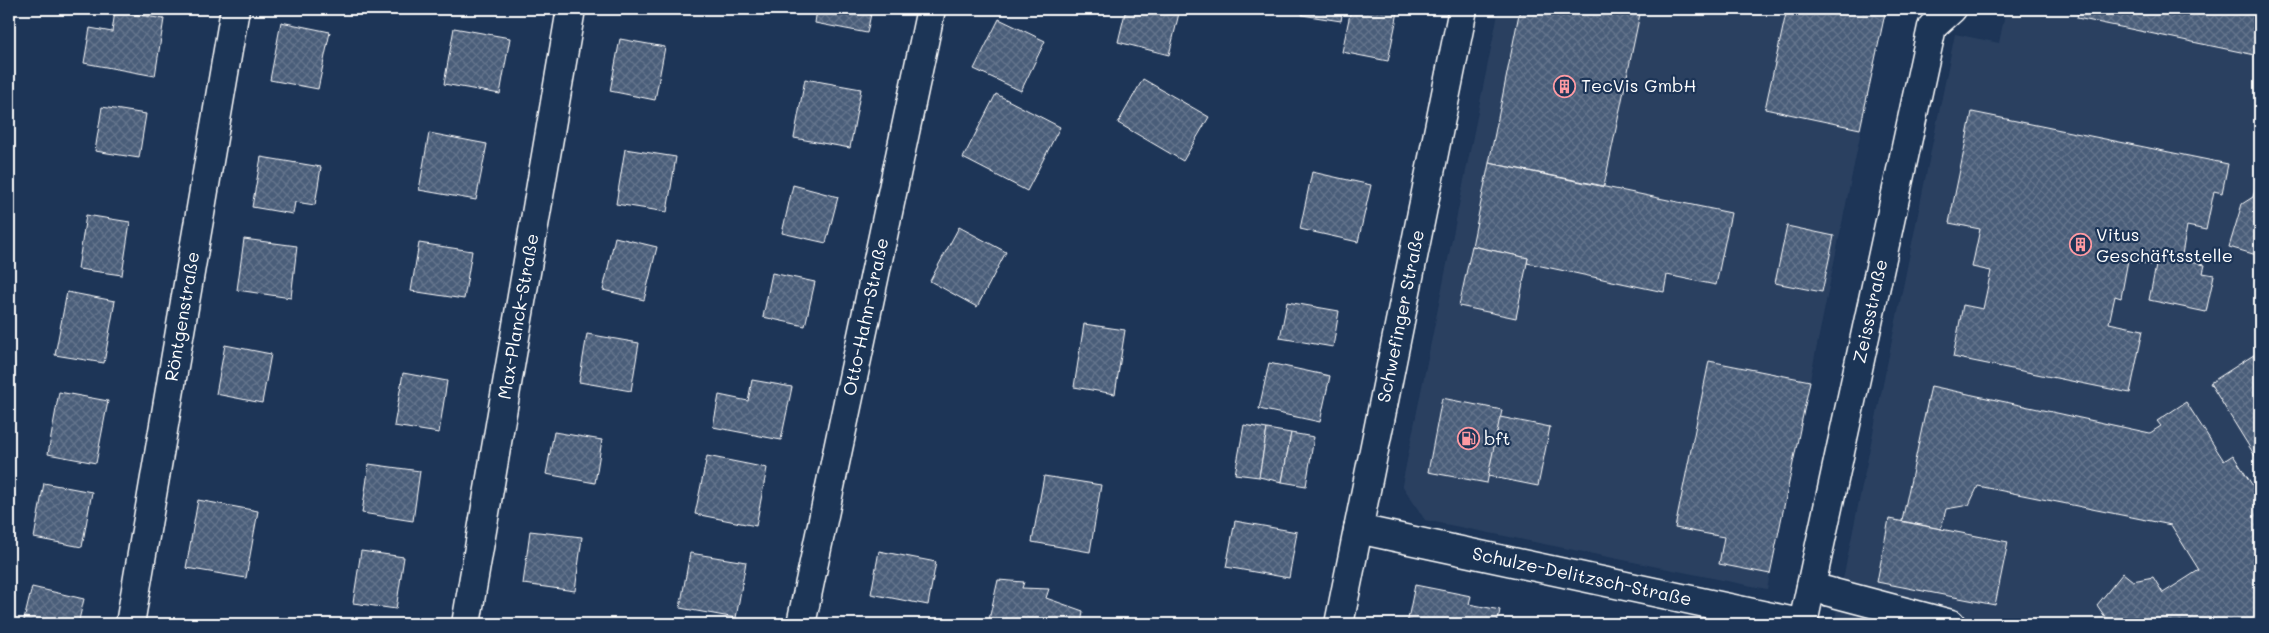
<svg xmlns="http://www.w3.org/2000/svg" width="2269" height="633" font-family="Mali,sans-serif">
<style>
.built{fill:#2a4161}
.building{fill:url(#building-cross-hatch);stroke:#fff}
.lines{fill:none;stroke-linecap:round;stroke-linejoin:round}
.minor-casing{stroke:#fff;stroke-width:31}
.minor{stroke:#1d3557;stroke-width:28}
.labels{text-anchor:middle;stroke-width:4.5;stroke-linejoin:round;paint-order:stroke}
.poi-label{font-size:18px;fill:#fff;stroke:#1d3557;text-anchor:start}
.street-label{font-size:18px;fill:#fff;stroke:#1d3557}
</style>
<defs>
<pattern id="building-cross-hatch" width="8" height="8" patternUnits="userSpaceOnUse" patternTransform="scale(1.25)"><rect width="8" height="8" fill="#4a5d79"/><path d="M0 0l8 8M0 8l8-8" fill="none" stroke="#65758d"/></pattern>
</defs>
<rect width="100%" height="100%" fill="#1d3557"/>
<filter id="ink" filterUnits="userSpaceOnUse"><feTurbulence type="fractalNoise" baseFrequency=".02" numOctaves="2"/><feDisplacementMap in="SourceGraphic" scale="10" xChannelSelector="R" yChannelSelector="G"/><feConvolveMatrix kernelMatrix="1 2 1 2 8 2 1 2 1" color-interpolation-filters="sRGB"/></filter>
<g filter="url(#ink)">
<g class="built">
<path d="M1499,9h387l-119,580 -342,-69 -23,-35z"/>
<path d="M2006,9h254v615l-426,-1 121,-589 44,9z"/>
</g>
<g class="building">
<path d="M817,9h55l-5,24 -52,-10z"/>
<path d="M1126,9h54l-11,46 -51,-13z"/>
<path d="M1303,9h40l-2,12 -39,-6z"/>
<path d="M1351,9h32l15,3 -10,49 -46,-9z"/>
<path d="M1520,9h121l-37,177 -115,-23z"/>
<path d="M1787,9h99l-26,120 -95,-20z"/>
<path d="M2079,9h181v47l-183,-38z"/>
<path d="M115,11l49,8 -9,57 -71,-13 6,-35 22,4z"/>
<path d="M999,19l46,22 -24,50 -47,-22z"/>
<path d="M281,22l49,10 -12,57 -48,-9z"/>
<path d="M454,28l56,10 -10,56 -56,-10z"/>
<path d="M620,39l45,8 -10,53 -45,-9z"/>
<path d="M805,79l56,10 -11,59 -56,-10z"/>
<path d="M1143,79l66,38 -26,44 -65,-38z"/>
<path d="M996,94l64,33 -33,64 -64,-33z"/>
<path d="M102,107l44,7 -7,44 -44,-7z"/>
<path d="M1972,112l256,52 -6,29 -8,-2 -8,39 -19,-4 -6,34 24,5 -2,8 11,2 -8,37 -57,-12 7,-34 -28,-6 -7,38 -6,-2 -6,27 34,7 -13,63 -177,-36 10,-52 20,4 8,-38 -19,-4 8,-38 -31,-6z"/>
<path d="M429,133l58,11 -11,56 -57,-10z"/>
<path d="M625,149l51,8 -9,55 -51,-8z"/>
<path d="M261,157l60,10 -6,38 -20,-3 -2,12 -41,-7z"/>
<path d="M1489,163l242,50 -15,72 -49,-10 -3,17 -137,-29 1,-5 -56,-12z"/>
<path d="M1312,172l59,13 -13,57 -58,-13z"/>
<path d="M2260,173v83l-31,-9 13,-43 11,-7z"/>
<path d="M793,185l45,12 -12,46 -44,-10z"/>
<path d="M86,215l44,7 -8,53 -44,-6z"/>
<path d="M1787,226l47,10 -12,56 -47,-9z"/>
<path d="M959,227l47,25 -29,55 -47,-26z"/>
<path d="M615,237l42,10 -13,53 -41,-10z"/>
<path d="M244,239l53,7 -6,52 -54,-8z"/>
<path d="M419,243l53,8 -8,48 -53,-8z"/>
<path d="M1472,246l56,12 -12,60 -57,-12z"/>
<path d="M772,273l43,9 -10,44 -42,-9z"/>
<path d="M67,292l48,9 -11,62 -49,-8z"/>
<path d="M1287,302l52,9 -6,36 -53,-9z"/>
<path d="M1084,324l41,6 -10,64 -41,-7z"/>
<path d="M587,334l52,9 -8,48 -52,-9z"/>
<path d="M225,345l46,9 -9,49 -46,-9z"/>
<path d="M2260,351v106l-5,-1 -45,-73z"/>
<path d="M1709,361l101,20 -40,193 -51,-10 5,-27 -49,-9z"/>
<path d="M1269,363l61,13 -10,46 -61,-13z"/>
<path d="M403,373l44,8 -8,52 -45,-7z"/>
<path d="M752,380l40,7 -11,53 -68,-13 6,-32 29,6z"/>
<path d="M1931,386l219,47 11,-7 -4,-5 29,-19 38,59 9,-6 27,42v127h-150l-13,-19 26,-32 10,8 20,-4 10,16 36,-23 -28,-45 -193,-39 -9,19 -23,4 -5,20 -39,-8z"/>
<path d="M59,392l49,9 -12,62 -48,-9z"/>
<path d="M1442,398l60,12 -15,73 -59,-11z"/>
<path d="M1500,417l50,10 -12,59 -50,-10z"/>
<path d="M1244,425l23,4 -8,48 -24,-3z"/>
<path d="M1267,429l24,4 -9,49 -23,-5z"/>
<path d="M554,432l48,8 -7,43 -49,-9z"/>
<path d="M1291,433l23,4 -8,49 -24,-4z"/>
<path d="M707,456l60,12 -11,58 -61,-12z"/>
<path d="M369,464l51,7 -7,50 -51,-8z"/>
<path d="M1044,476l57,9 -11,67 -58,-10z"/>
<path d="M44,483l48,9 -10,55 -48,-9z"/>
<path d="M198,500l60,11 -12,67 -60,-10z"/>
<path d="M1889,519l119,23 -13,63 -118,-23z"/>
<path d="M1235,521l62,11 -8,46 -63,-11z"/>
<path d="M530,531l52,6 -7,54 -52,-7z"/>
<path d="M361,551l43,6 -8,52 -43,-6z"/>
<path d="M879,551l57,11 -8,43 -57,-11z"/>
<path d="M690,553l56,9 -10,56 -56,-10z"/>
<path d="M998,580l26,2 -2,6 27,1 -3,9 37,13 -2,13h-93z"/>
<path d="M1415,585l56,11 -2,8 31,6 -3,14h-90z"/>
<path d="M32,587l52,12 -6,25h-55z"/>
<path d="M869,620l19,4h-20z"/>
<path d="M514,621l31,3h-31z"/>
</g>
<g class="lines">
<defs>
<g id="minor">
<path id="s1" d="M1358,529l446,95"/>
<path d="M1811,587l140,37"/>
<path id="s2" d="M1803,623l129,-596 20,-18"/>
<path id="s3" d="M130,624l105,-615"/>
<path id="s4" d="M466,624l105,-615"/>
<path id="s5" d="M801,624l130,-615"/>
<path id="s6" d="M1339,624l124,-615"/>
</g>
</defs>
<use href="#minor" class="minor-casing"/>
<use href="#minor" class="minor"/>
</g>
</g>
<defs>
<symbol id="building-ring" viewBox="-11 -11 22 22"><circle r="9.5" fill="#1d3557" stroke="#ff9aa2" stroke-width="1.5"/><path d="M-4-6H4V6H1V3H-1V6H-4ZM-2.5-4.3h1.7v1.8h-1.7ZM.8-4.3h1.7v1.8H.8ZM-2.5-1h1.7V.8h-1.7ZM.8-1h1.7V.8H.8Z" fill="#ff9aa2"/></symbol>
<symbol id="fuel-ring" viewBox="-11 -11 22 22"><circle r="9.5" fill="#1d3557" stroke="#ff9aa2" stroke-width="1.5"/><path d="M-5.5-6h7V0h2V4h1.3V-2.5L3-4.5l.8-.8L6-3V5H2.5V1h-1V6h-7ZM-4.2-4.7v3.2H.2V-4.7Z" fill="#ff9aa2"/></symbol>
</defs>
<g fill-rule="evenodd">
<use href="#building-ring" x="1552" y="74" width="25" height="25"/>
<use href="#building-ring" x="2068" y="232" width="25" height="25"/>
<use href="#fuel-ring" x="1456" y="426" width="25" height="25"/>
</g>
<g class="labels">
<g class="poi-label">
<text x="1581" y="92">TecVis GmbH</text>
<text x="2096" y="241">Vitus<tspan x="2096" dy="21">Geschäftsstelle</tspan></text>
<text x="1484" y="445">bft</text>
</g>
<g class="street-label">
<text dy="6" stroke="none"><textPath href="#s2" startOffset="319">Zeissstraße</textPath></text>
<text dy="6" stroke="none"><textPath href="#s3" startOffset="312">Röntgenstraße</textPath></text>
<text dy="6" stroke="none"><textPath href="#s4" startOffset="312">Max-Planck-Straße</textPath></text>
<text dy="6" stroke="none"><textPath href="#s5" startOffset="314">Otto-Hahn-Straße</textPath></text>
<text dy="6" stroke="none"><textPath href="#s6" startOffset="314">Schwefinger Straße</textPath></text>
<text dy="6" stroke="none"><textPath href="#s1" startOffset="229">Schulze-Delitzsch-Straße</textPath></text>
</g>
</g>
<rect width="2269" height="633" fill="none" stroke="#1d3557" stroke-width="30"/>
<rect x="15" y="15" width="2239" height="603" fill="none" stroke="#fff" stroke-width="2" filter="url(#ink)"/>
</svg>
